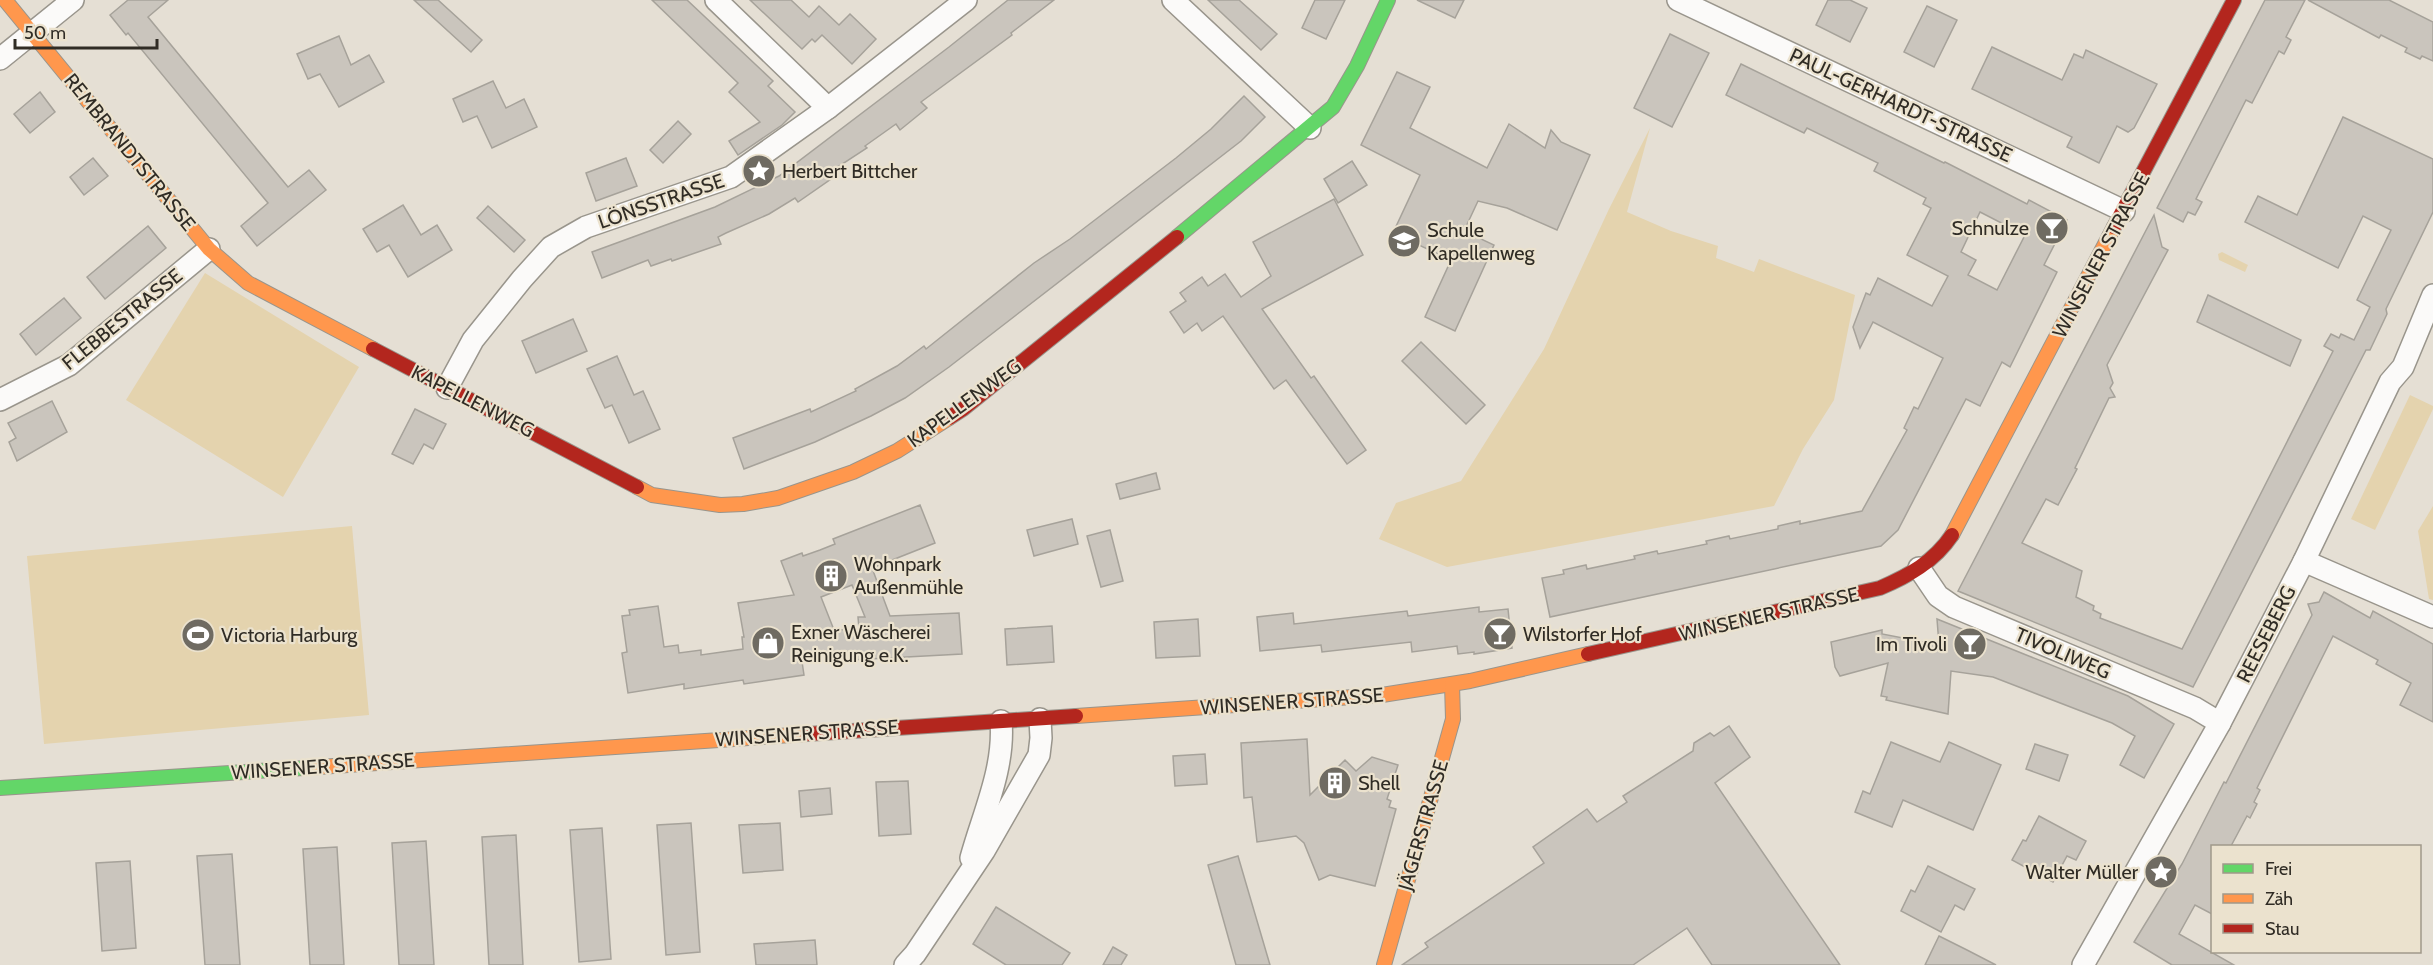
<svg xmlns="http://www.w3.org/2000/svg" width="2433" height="965" font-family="Cabin,sans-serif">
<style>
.green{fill:#e4d3ae}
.building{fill:#cac5bd;stroke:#a6a29a;stroke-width:1.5;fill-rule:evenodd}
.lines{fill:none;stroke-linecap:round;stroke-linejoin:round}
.street-casing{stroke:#99958c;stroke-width:24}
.fast-casing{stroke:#99958c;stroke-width:16}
.slow-casing{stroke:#99958c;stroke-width:16}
.jam-casing{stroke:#99958c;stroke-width:16}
.street{stroke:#fbfaf9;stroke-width:21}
.fast{stroke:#63d668;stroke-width:14}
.slow{stroke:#ff974d;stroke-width:14}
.jam{stroke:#b3261e;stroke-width:14}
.labels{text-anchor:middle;stroke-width:4.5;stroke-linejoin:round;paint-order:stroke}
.street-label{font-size:20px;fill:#302c25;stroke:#ebe2ce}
.poi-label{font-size:20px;fill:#302c25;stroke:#ebe2ce;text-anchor:start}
</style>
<rect width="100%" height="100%" fill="#e5dfd4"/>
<g class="green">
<path d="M1650,128l-23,84 44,19 47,15 -2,12 38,14 5,-13 96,36 -21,105 -31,49 -29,57 -327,61 -68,-28 17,-36 65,-22 83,-132 65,-140z"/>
<path d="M2222,252l26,13 -3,7 -26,-12 -1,-6z"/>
<path d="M205,273l154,94 -76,130 -157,-97z"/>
<path d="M2410,395l23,11v3l-58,121 -24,-11z"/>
<path d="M2433,506v94l-4,-1 -11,-68z"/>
<path d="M352,526l17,189 -325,29 -17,-188z"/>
</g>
<g class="building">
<path d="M128,0h40l-20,17 140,170 21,-17 17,20 -69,56 -16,-20 27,-23 -140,-170 -2,2 -16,-20z"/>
<path d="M414,0h24l44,40 -11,12z"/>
<path d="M652,0h35l86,81 -5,5 27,26 -13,13 -44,30 -9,-14 31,-19 -31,-30 9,-9z"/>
<path d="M750,0h41l18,17 10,-11 20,19 11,-11 26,25 -24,25 -30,-29 -7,7 -3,-3 -10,10z"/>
<path d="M1008,0h46l-43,33 1,2 -91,67 6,6 -27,22 -4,-6 -31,22 2,2 -40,26 4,5 -33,23 -3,-4 -26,16 -43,19 -8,4 3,7 -49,17 -1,-2 -20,7 -3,-6 -46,18 -10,-26 123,-45 64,-31 170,-129z"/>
<path d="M1208,0h31l38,34 -16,16z"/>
<path d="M1315,0h30l-19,39 -24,-11z"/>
<path d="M1417,0h47l-9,18z"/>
<path d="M1828,0h22l17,8 -17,34 -34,-17z"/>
<path d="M2265,0h40l-19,37 5,3 -7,14 -5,-3 -27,52 -6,-3 -50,99 6,3 -7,13 -7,-3 -5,10 -26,-14z"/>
<path d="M2308,0h81l44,22v39l-11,-5 -2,3 -15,-7 2,-4 -26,-13 -2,3z"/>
<path d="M1927,6l30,14 -23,47 -30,-15z"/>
<path d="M1670,34l39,19 -37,74 -38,-19z"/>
<path d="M339,36l12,29 18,-10 15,27 -45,25 -19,-33 -12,5 -11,-25z"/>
<path d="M1992,47l70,33 12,-26 9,4 3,-8 71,34 -23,44 -6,4 -11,-6 -18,37 -32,-16 5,-10 -100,-48z"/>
<path d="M1741,64l203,99 1,-1 82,42 2,-4 38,20 -23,45 13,7 -47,95 -8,-5 -22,44 -14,-7 -68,131 -17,16 -331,71 -8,-39 22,-4 -1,-4 23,-5 1,4 48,-10 -1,-3 23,-5 1,3 49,-10 -1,-3 23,-5 1,3 48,-10v-3l22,-5v3l62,-13 45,-81 -3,-2 10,-21 4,2 25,-51 -70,-36 -13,26 -7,-21 13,-34 4,2 8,-17 54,28 16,-30 -41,-21 24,-47 -8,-4 3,-6 -52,-27 4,-8 -71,-35 -3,5 -78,-38zM1980,212l45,23 -28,55 -29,-15 8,-15 -15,-8z"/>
<path d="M1397,72l33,15 -20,41 77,40 22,-44 36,24 6,-18 10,12 29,13 -33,75 -50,-22 -29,-7 -14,30 30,14 -39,86 -30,-14 26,-57 -58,-27 27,-58 -59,-30z"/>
<path d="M493,81l13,27 18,-9 13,28 -45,21 -15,-32 -14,6 -10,-23z"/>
<path d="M40,92l15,20 -25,21 -16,-19z"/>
<path d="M1244,96l21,21 -24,24 -292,226 -44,31 -34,18 -56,26 -71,27 -11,-31 77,-29 1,3 45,-21 -1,-2 42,-23 27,-20 2,3 108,-86 36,-24 106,-81 35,-29z"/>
<path d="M2343,117l90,42v53l-47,97 1,5 -17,36h-4l-173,337 -235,-96 196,-376 8,32 6,3 -61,115 6,18 -3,5 5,9 -6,1 -34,70 2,1 -19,36 -12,-6 -24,44 60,28 -6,26 18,9 -1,4 8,4 -1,4 82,31 151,-298 -9,-5 7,-12 8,4 2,-4 13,6 16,-33 -13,-7 34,-70 -28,-14 -25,52 -93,-46 13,-26 39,19z"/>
<path d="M678,121l13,13 -28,29 -13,-13z"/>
<path d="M93,158l15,18 -24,19 -14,-18z"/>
<path d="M626,158l11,28 -41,15 -10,-28z"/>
<path d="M1352,161l15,24 -29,18 -14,-24z"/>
<path d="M1334,199l29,56 -101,54 49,69 3,-2 52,74 -19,14 -61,-84 -12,9 -51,-73 -21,15 -5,-8 -13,10 -14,-21 16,-11 -6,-8 22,-16 6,9 17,-12 16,23 30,-21 -18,-34z"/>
<path d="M403,205l18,30 16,-10 15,25 -44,27 -19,-32 -12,7 -14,-23z"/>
<path d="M488,206l37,34 -11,12 -37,-34z"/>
<path d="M148,226l18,22 -61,51 -18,-22z"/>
<path d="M2208,295l93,45 -11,26 -93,-44z"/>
<path d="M64,298l17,20 -45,37 -16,-21z"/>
<path d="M573,319l14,32 -51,22 -14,-32z"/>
<path d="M1421,342l64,63 -19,19 -64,-63z"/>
<path d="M617,356l17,39 9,-4 17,38 -31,14 -17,-38 -7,3 -18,-39z"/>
<path d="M52,401l15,31 -50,29 -8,-19 7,-4 -8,-15z"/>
<path d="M415,409l31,15 -13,25 -9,-5 -11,20 -21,-10z"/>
<path d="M1156,473l4,16 -40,10 -4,-15z"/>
<path d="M920,505l15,38 -63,25 18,48 69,-3 3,41 -130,7v-8l-31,2 3,20 -60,9 -1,-4 -59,9v-5l-56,9 -6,-40 5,-1 -5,-36 8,-1 -1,-5 29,-4 6,41 14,-2 1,8 22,-3v5l42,-6 -1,-12h2l-6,-34 56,-8 -13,-34 21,-8 1,3 17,-6 15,-6 -2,-5zM852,585l13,32h-7l1,12 -25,1 -13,-33z"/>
<path d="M1072,519l6,25 -44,12 -7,-26z"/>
<path d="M1110,530l13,51 -22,6 -14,-51z"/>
<path d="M2324,592l46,26 3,-7 60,33v78l-33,-17 11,-22 -35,-19 2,-4 -45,-24 -76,152 3,2 -6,12 3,2 -7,14 -3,-2 -16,30h-19v68l-17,-9 -16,29 55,31h-62l-38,-23 48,-78 42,-82 2,1 86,-168 -4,-11 11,-2z"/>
<path d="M1479,607v5l29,-3 4,39 -38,6v-2l-16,2 -1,-8 -45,6 -1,-10 -89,10 -1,-7 -61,6 -3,-34 36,-4 1,11 113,-13 1,5z"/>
<path d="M1198,619l2,37 -44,2 -2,-36z"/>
<path d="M1937,619l191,77 46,28 -30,54 -24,-13 15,-29 -23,-13 -119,-46 -42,-6 -3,43 -62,-14 1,-3 -6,-1 7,-33 -48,13 -5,-9 -4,-25 51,-12v4l57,11z"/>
<path d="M1052,626l2,36 -47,3 -2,-36z"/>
<path d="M1729,726l21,31 -35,26 125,182h-128l-25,-37 -54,37h-231l26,-18 -3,-4 119,-80 -11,-16 54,-38 10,13 30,-20 -4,-6 70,-45 1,-8 16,-10 4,3z"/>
<path d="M1307,739l3,56 35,-35 11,11 16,-14 26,8 -11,34 4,2 -2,6 7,2 -21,77 -45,-11 -11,5 -15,-37 -8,-7 -39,6 -5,-45 -8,1 -3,-55z"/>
<path d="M1891,742l49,20 9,-20 52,23 -28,65 -70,-30 -11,27 -37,-15 8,-21 7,3z"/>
<path d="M2035,744l33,11 -9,26 -33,-12z"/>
<path d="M1205,754l2,30 -32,2 -2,-30z"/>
<path d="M908,781l3,53 -32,2 -3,-54z"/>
<path d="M830,788l2,26 -31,3 -2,-26z"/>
<path d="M2039,816l47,25 -10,19 -9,-4 -14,26 -41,-22 11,-20 3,1z"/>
<path d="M691,823l9,129 -34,3 -9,-130z"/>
<path d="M780,823l3,47 -40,3 -4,-48z"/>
<path d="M602,828l9,131 -32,3 -9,-132z"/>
<path d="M516,835l7,130h-34l-7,-128z"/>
<path d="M426,841l8,124h-35l-7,-122z"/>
<path d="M337,847l7,118h-34l-7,-116z"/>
<path d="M232,854l8,111h-35l-8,-109z"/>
<path d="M1238,856l7,24 25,85h-34l-28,-100z"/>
<path d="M130,861l6,87 -34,3 -6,-88z"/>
<path d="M1928,866l47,23 -11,21 -9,-5 -14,27 -40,-21 10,-21 4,2z"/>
<path d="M996,907l74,46 -8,12h-56l-33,-21z"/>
<path d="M1939,936l28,14 29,15h-71z"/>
<path d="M815,940l2,25h-61l-2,-21z"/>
<path d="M1113,947l14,8 -6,10h-18z"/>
</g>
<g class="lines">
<defs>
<g id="street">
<path d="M716,0l112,108"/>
<path d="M1173,0l137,128"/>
<path d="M1678,0l446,211"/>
<path d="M0,59l73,-59"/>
<path d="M447,388l26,-48 49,-61 29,-32 35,-20 145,-50 97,-69 138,-108"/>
<path d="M0,400l69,-35 140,-116"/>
<path d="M2304,561l129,56"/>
<path d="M1919,568l19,28 16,11 241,101 25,15"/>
<path d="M971,858c12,-44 34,-90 30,-137"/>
<path d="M905,965l10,-11 69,-103 55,-96 2,-17 -1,-19"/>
<path d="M2083,965l137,-242 84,-162 86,-179 13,-15 30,-72"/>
</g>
<g id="fast">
<path d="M1177,237l156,-130 24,-41 31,-66"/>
<path d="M0,788l319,-21"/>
</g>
<g id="slow">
<path d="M5,0l204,249 39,34 125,66"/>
<path d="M637,487l15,8 68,10 23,-1 35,-6 75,-26 44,-21 52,-33"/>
<path d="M1952,535l162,-308"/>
<path d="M1076,716l306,-21 88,-14 118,-27"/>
<path d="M319,767l488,-33"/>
<path d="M1384,965l69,-246 -1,-35"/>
</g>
<g id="jam">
<path d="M2114,227l120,-227"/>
<path d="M373,349l264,138"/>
<path d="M949,418l14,-9 214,-172"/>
<path d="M1588,654l292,-66c28,-12 54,-26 72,-53"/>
<path d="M807,734l269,-18"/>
</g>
</defs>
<use href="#street" class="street-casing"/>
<use href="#fast" class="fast-casing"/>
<use href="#slow" class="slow-casing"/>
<use href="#jam" class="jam-casing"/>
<use href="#street" class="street"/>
<use href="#fast" class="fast"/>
<use href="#slow" class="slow"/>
<use href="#jam" class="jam"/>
</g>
<defs>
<symbol id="sight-disc" viewBox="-11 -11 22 22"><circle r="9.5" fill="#6f6b62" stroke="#ebe2ce"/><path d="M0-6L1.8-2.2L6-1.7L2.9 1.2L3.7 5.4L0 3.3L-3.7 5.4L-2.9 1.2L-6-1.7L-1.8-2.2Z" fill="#fff"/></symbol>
<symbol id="bar-disc" viewBox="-11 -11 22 22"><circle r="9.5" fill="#6f6b62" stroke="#ebe2ce"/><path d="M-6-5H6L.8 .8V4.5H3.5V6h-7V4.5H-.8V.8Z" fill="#fff"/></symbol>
<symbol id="school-disc" viewBox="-11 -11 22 22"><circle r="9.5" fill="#6f6b62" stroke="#ebe2ce"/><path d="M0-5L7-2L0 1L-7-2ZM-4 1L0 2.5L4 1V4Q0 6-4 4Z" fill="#fff"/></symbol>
<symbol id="building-disc" viewBox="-11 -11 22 22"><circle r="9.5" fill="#6f6b62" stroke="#ebe2ce"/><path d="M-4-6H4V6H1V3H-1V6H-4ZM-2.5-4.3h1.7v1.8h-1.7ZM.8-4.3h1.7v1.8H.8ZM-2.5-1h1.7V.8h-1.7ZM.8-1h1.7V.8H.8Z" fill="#fff"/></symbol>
<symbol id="stadium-disc" viewBox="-11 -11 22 22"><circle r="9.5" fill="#6f6b62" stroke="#ebe2ce"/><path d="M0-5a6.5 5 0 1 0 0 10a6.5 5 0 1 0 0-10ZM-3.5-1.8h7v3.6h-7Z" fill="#fff"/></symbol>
<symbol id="shop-disc" viewBox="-11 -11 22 22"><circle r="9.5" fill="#6f6b62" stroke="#ebe2ce"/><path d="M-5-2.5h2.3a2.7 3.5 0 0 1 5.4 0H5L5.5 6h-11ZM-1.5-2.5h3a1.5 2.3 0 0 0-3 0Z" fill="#fff"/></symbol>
</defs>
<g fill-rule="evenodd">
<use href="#sight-disc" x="740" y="152" width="38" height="38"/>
<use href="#bar-disc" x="2033" y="209" width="38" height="38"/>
<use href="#school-disc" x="1385" y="222" width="38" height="38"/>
<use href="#building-disc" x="812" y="557" width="38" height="38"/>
<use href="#bar-disc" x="1481" y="615" width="38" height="38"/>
<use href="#stadium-disc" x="179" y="616" width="38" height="38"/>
<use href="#shop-disc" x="749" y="624" width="38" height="38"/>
<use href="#bar-disc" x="1951" y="625" width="38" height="38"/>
<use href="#building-disc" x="1316" y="764" width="38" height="38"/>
<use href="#sight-disc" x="2142" y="853" width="38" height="38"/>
</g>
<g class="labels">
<g class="street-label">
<text transform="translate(1901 105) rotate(25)" y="7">PAUL-GERHARDT-STRASSE</text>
<text transform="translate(130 152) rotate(51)" y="7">REMBRANDTSTRASSE</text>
<text transform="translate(661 201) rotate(-19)" y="7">LÖNSSTRASSE</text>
<text transform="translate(2101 255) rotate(-62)" y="7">WINSENER STRASSE</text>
<text transform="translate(122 319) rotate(-39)" y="7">FLEBBESTRASSE</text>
<text transform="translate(473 401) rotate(27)" y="7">KAPELLENWEG</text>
<text transform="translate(964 403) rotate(-36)" y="7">KAPELLENWEG</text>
<text transform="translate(1769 614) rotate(-13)" y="7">WINSENER STRASSE</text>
<text transform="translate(2266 634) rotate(-63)" y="7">REESEBERG</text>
<text transform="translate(2063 653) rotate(23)" y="7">TIVOLIWEG</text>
<text transform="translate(1292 701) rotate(-4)" y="7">WINSENER STRASSE</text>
<text transform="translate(807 733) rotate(-4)" y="7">WINSENER STRASSE</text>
<text transform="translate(323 766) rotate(-4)" y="7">WINSENER STRASSE</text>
<text transform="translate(1423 825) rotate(-74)" y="7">JÄGERSTRASSE</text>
</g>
<g class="poi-label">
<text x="782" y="178">Herbert Bittcher</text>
<text x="2029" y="235" text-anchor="end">Schnulze</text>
<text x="1427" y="237">Schule<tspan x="1427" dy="23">Kapellenweg</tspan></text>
<text x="854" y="571">Wohnpark<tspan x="854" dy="23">Außenmühle</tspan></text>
<text x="791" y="639">Exner Wäscherei<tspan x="791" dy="23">Reinigung e.K.</tspan></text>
<text x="1523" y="641">Wilstorfer Hof</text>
<text x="221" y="642">Victoria Harburg</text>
<text x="1947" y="651" text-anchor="end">Im Tivoli</text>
<text x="1358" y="790">Shell</text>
<text x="2138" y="879" text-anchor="end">Walter Müller</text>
</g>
</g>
<rect x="2211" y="845" width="210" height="108" fill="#ebe2ce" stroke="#a0998a" stroke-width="1.5"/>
<rect x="2223" y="864" width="30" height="9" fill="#63d668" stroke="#a0998a" stroke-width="1.5"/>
<text x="2265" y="875" font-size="18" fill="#302c25">Frei</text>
<rect x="2223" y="894" width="30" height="9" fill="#ff974d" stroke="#a0998a" stroke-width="1.5"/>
<text x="2265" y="905" font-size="18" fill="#302c25">Zäh</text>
<rect x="2223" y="924" width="30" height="9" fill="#b3261e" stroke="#a0998a" stroke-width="1.5"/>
<text x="2265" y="935" font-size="18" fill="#302c25">Stau</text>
<path d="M15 39v9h142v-9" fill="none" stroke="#302c25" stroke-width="3"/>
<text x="24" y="39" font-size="18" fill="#302c25" stroke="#ebe2ce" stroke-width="4.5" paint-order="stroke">50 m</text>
</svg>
